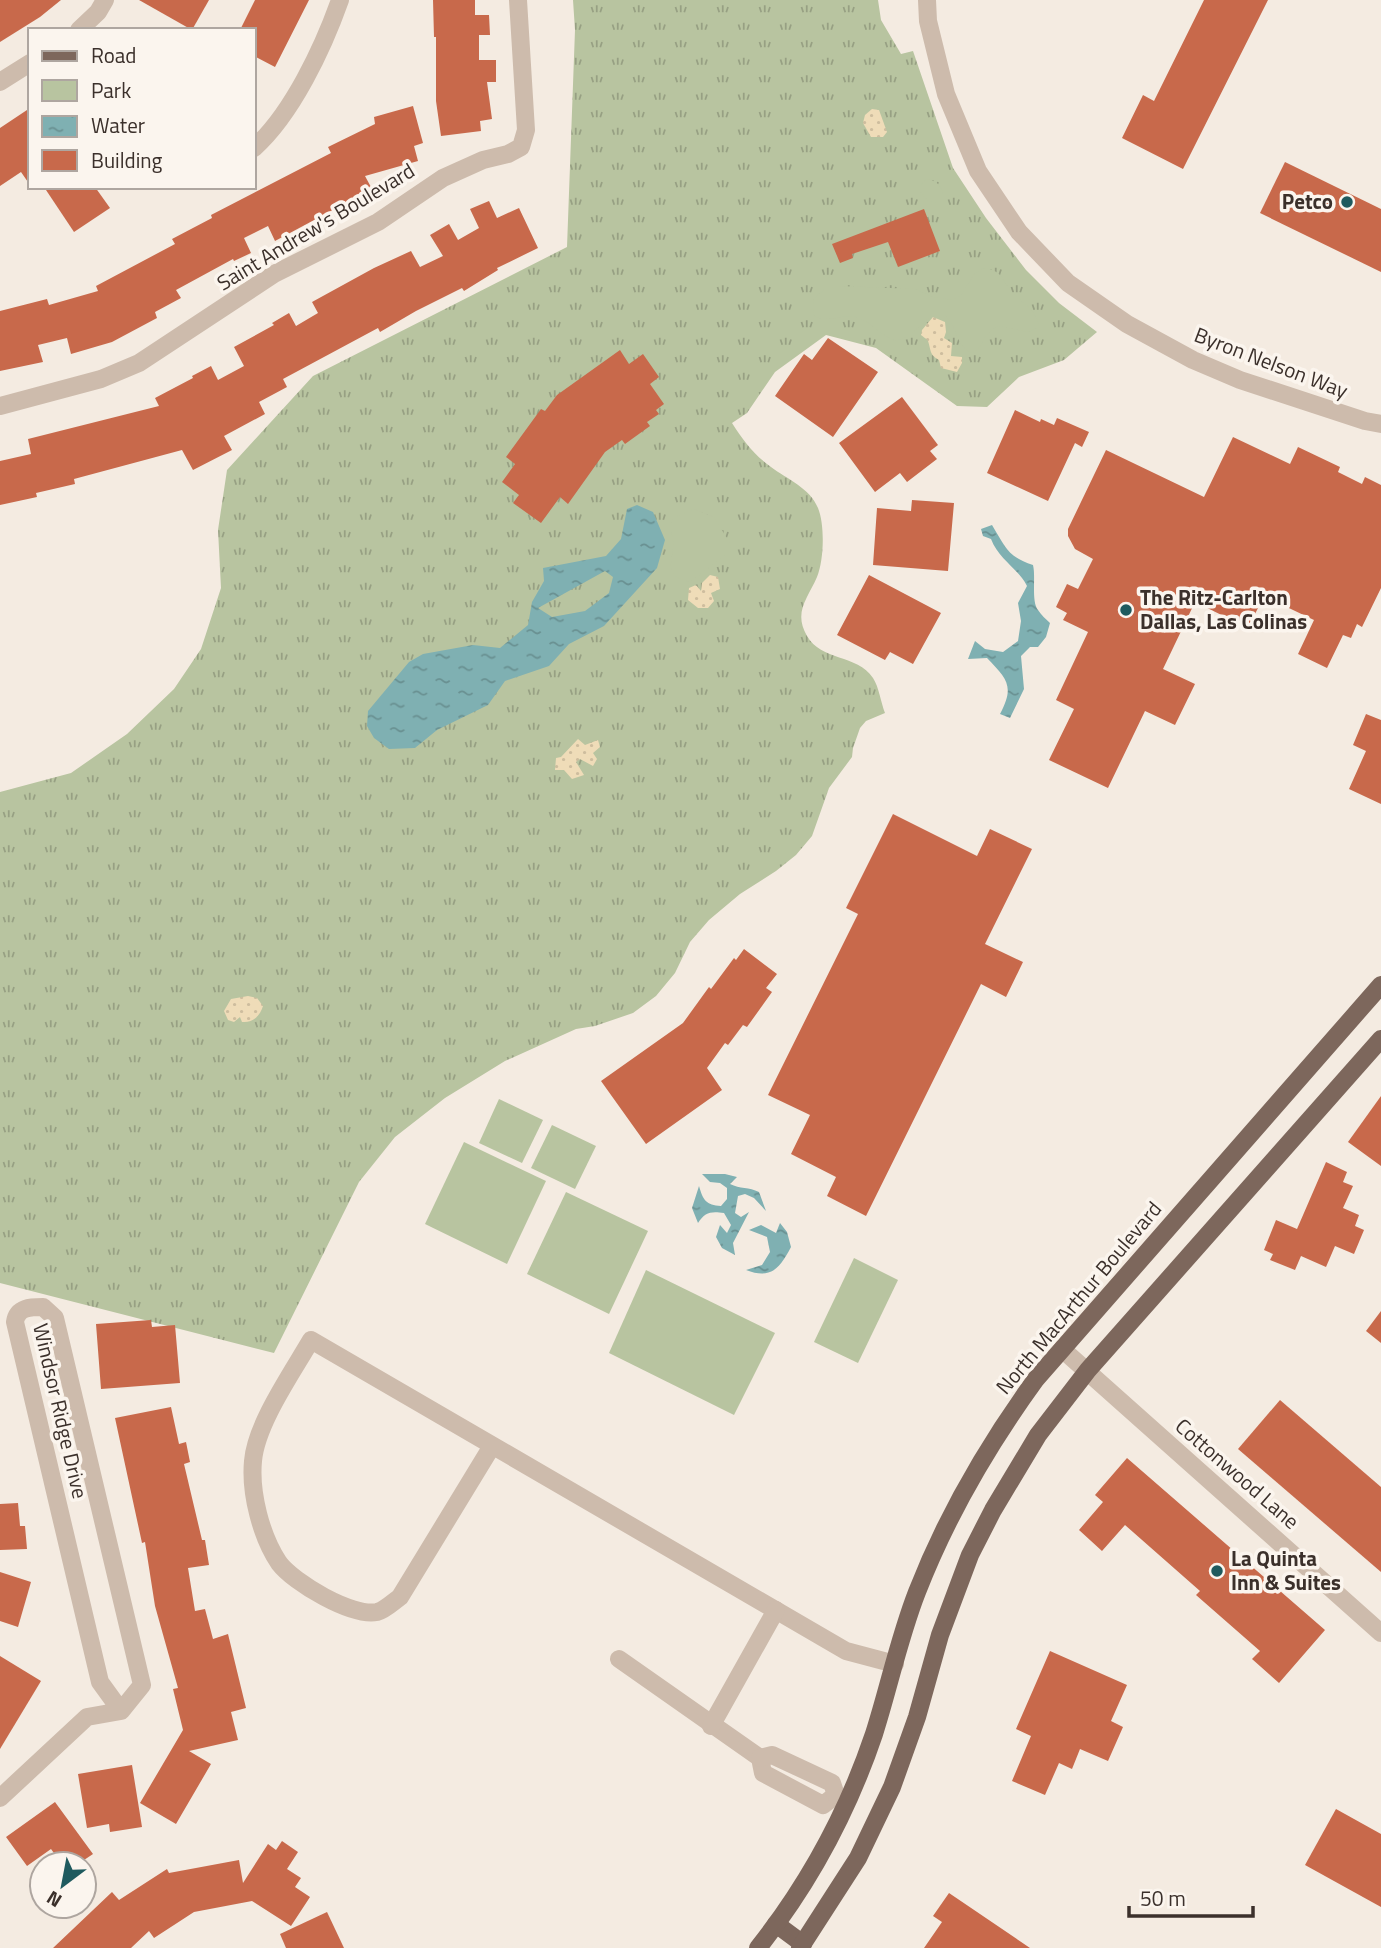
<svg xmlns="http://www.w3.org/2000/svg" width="1381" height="1948" font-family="'Titillium Web',sans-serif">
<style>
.grass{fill:url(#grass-tufts)}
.sand{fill:url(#sand-dots)}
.park{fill:#b8c4a0}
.water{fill:url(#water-ripples);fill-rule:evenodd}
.building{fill:#c8694b}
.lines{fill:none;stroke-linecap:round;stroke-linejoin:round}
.minor{stroke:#cdbbac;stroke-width:18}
.major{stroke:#7d675c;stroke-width:18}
.poi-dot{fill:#1f5a5e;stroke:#fbf5ee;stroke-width:2.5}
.labels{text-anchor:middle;stroke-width:7;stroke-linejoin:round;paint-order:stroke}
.poi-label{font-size:21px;font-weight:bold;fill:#3b302b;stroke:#fbf5ee;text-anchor:start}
.street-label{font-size:21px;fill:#3b302b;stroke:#fbf5ee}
</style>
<defs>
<pattern id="grass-tufts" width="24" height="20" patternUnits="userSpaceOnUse" patternTransform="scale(1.75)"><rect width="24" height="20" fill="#b8c4a0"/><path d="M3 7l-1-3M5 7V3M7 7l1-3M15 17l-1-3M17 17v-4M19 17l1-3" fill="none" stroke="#97a083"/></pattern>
<pattern id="sand-dots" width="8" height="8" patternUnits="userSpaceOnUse" patternTransform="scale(1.75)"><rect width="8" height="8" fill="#efdcb8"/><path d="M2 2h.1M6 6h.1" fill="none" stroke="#cebd9e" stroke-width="1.8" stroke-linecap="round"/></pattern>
<pattern id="water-ripples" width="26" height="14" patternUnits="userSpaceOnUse" patternTransform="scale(1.75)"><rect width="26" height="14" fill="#7fb0b2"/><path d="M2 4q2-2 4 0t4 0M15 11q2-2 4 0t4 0" fill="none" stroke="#699091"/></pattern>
</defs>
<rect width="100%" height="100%" fill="#f4ebe1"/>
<path class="grass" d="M573,0h305l3,20 20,34 12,-3 40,117 33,50 40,52 33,33 38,29 -33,28 -45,17 -32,30 -30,-1 -81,-58 -50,-13 -51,37 -28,41 -15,10c11,17 22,32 39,44 16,12 39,21 47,41 7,17 6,52 -1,69 -9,21 -24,35 -10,59 14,25 50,18 66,42 6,9 8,25 12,35l-19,8 -6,7 -7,20 -1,9 -23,31 -17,48 -16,19 -20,16 -36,23 -31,26 -19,22 -15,31 -19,23 -23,17 -38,13 -19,3 -71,32 -60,37 -50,39 -36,45 -85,171 -274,-70v-491l71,-19 56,-39 47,-45 27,-40 20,-61 -3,-58 9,-60 86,-94 254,-129 8,-217z"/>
<g class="sand">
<path d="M872,109l7,1 8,22 -4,5h-12l-8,-14 2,-8z"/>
<path d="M933,317l12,5 1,10 -2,6 8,5 -1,13 11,1v6l-5,9 -16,-4 -2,-8c-10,-5 -8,-11 -11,-19 -2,-3 -5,-4 -7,-6l1,-5z"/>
<path d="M710,575l8,2 2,12 -9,4 3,8 -6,7h-10l-10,-8 1,-12 7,-3 5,6 1,-8z"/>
<path d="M578,739l7,6 13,-5 2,7 -7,6 4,6 -4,7 -13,-7 -4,3 8,13 -12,4 -8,-9h-9l1,-12 5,-1z"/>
<path d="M248,996l9,2 6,8c-3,10 -10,17 -21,16l-2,-5 -6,5 -6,-2 -4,-9 7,-12z"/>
</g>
<g class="park">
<path d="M927,179c9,1 15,7 16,16l-4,8 -12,-3 -7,-9v-6z"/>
<path d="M983,268c20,2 18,12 30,25 10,11 21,15 26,31l-2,4 -9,4 -29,-6c-20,9 -12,20 -27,27 -17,-6 -14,-28 -28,-38h-12l-23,21 -13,5c-15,-5 -25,-20 -40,-24 -15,-4 -30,8 -43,-2l1,-17 12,-10 14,-2 75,3 18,8 19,3 9,-5 14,-22z"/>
<path d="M694,509l20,8 17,28 -1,7 -40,30c-30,-7 -15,-23 -17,-41 -1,-10 -4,-13 0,-23z"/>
<path d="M499,1099l44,21 -21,43 -43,-20z"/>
<path d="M552,1125l44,21 -21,43 -44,-21z"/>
<path d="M464,1142l82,39 -39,83 -82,-40z"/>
<path d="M566,1192l82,39 -39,83 -82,-40z"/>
<path d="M854,1258l44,22 -40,83 -44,-21z"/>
<path d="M646,1270l129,63 -41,82 -125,-62z"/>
</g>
<g class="water">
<path d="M637,505l16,7 12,28 -8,28 -53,58 -35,18 -20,22 -44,15 -17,24 -51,25 -22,18 -26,1 -15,-11 -7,-12 1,-15 41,-49 14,-8 50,-9 27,3 28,-23 4,-23 12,-21 -1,-13 63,-12 15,-17 6,-30zM605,571l8,6 -4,16 -24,18 -33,6 -14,-9z"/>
<path d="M992,525c14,23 15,31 41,40 3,12 -2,36 5,45 3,5 8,9 12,13l-4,14 -8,10h-8l-9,9 3,33 -14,29 -10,-4c15,-28 7,-35 -13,-56l-19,1 7,-18 10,8 18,3 15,-11 3,-20 -3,-18 9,-17c-9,-18 -28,-26 -36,-47l-8,-3 -2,-7z"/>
<path d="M702,1174h23l12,3 -7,7c10,5 19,3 29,8l7,19 -12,-13 -9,-4 -7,2 -3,17 6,4 8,-5 -16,31 2,12 -13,-7 -6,-11 4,-12 7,8 4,-8 -7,-12c-13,-2 -19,-1 -26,10l-6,-15 7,-22c4,14 7,19 22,20l6,-7v-11l-7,-5 -10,-1z"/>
<path d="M780,1223l7,9 4,15c-11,21 -20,33 -45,23l16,-5 8,-13 -3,-15 -18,-7 12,-5 15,8z"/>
</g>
<g class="building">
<path d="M0,0h61l-21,17 -40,25z"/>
<path d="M139,0h70l-17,30z"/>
<path d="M255,0h54l-34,67 -21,-11v-26h-14z"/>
<path d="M433,0h42v15h14l1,20h-11v25h17v22h-9l5,37 -12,2 1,10 -40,5 -5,-35v-64h-2z"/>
<path d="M1204,0h64l-85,169 -61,-31 21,-43 11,6z"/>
<path d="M413,106l10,37 -9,3 4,15 -53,15 7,13 -97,52 -7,-15 -24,12 7,15 -17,8 -1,-2 -57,31 5,8 -26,14 2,6 -45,24 -41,12 -4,-16 -29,7 5,17 -43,9v-60l47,-12 2,6 49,-14 -2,-5 79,-42 -3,-5 40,-21 -1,-3 120,-62 -3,-6 47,-23 -1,-7z"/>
<path d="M30,108v77l-9,-13 -21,14v-58z"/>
<path d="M1285,162l96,47v63l-121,-59z"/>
<path d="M44,187h51l15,21 -36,24z"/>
<path d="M489,201l8,17 22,-10 19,40 -41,20 1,2 -34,21 -2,-3 -46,23 -36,21 -2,-4 -95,51 4,8 -28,15 6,12 -41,22 8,14 -39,20 -11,-20 -108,29 1,5 -39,9 1,4 -37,8v-44l31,-7 -3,-15 131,-33 -4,-8 38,-20 -1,-2 19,-10 7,14 26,-14 -10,-19 40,-22 -2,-2 17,-10 7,13 22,-13 -6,-11 62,-34 37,-17 9,16 23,-11 -13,-21 19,-11 9,16 21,-12 -9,-19z"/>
<path d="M924,209l16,42 -42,16 -10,-25 -36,12 1,4 -13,5 -8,-19z"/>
<path d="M828,338l50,34 -45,65 -58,-41 29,-42 8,6z"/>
<path d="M620,350l9,14 14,-10 16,23 -9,7 14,20 -8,6 3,4 -12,8 3,4 -25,18 -3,-4 -17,12 -37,52 -8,-7 -19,26 -28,-20 6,-8 -17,-13 13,-18 -9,-7 35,-48 4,2 12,-16z"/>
<path d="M902,397l36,48 -8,6 7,8 -30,23 -7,-9 -25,19 -36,-49z"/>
<path d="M1015,410l25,12 1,-3 13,6 3,-7 32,14 -7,15 -7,-4 -27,58 -61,-28z"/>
<path d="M1233,437l57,27 8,-17 42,20 -2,5 24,12 3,-7 16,8v103l-19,39 -5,-3 -6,14 -8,-3 -16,33 -29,-14 16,-34 -50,-24 -16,32 -53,-26 -32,67 32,15 -20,41 -30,-14 -37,77 -59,-28 25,-51 -18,-9 32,-68 -25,-12 4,-7 -11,-6 11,-23 11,5 15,-30 -18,-10 -7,-13v-7l38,-79 98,47z"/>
<path d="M912,500l42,3 -6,68 -75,-6 4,-57 34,3z"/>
<path d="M869,575l72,38 -28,51 -23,-12 -5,8 -48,-25z"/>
<path d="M1366,714l15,6v84l-32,-15 17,-38 -13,-6z"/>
<path d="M893,814l84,42 13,-27 42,20 -47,95 38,18 -17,35 -25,-13 -115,232 -39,-20 9,-19 -45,-23 19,-39 -42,-20 90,-181 -12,-6z"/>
<path d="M744,949l33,25 -11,14 6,4 -25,35 -4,-2 -15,20 -3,-2 -18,25 15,22 -76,54 -45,-63 82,-58 26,-36 2,2 23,-31 2,2z"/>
<path d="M1381,1096v70l-33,-24z"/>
<path d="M1326,1162l21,10 -4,10 10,4 -10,22 16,7 -4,11 9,4 -10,24 -19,-8 -9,21 -25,-11 -6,14 -25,-10 3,-6 -9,-4 12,-30 21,9z"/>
<path d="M1381,1311v32l-15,-12z"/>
<path d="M151,1320l1,7 23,-2 5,58 -79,6 -5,-65z"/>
<path d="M1280,1400l101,87v85l-143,-123z"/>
<path d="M171,1407l8,37 7,-2 4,20 -6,2 18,76h3l4,25 -21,3 7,43 10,-2 8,30 15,-5 18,74 -15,4 7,28 -49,11 22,13 -35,60 -36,-21 43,-73 -10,-41 5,-1 -23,-82 -10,-64 -3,1 -27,-125z"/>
<path d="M1127,1458l198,172 -46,53 -27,-24 8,-8 -64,-56 4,-4 -75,-66 -23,26 -23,-21 24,-28 -8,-7z"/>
<path d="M18,1503l2,23h5l2,23 -27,1v-46z"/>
<path d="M0,1572l31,10 -13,45 -18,-6z"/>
<path d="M1050,1651l77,34 -16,36 12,6 -15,34 -28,-12 -8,20 -13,-6 -14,32 -33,-14 19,-45 -15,-7z"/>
<path d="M0,1656l41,25 -41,68z"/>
<path d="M132,1765l10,62 -32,5 -1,-8 -22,4 -9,-54z"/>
<path d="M55,1802l38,52 -15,10h-16l-11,-15 -24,17 -21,-29z"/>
<path d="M1336,1809l45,25v73l-76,-42z"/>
<path d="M282,1841l16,11 -11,17 14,9 -6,9 15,10 -19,29 -39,-25 -58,11 -40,26 -5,-7 -18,17h-78l59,-56 7,8 48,-31 2,4 70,-13 4,23 25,-39 8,6z"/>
<path d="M949,1893l81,55h-106l18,-26 -9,-6z"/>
<path d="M327,1912l17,36h-58l-6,-14z"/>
</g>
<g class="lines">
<g class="minor">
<path d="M927,0l1,21 18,73 32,77 41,61 49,51 59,41 66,36 47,20 125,41 16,3"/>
<path d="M79,30l19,-18 7,-12"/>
<path d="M0,82l30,-19"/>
<path d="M254,148c38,-34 69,-100 86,-148"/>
<path d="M0,406l101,-27 38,-16 135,-89 104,-52 65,-44 40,-18 25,-6 13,-7 5,-17 -8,-130"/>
<path d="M1062,1349l319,284"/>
<path d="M492,1446l-92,151c-7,5 -15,13 -23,15 -25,5 -83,-29 -98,-49 -18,-27 -29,-70 -26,-102 3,-37 39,-88 58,-121l535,311 49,13"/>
<path d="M619,1659l141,99 3,15 60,32 13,-10"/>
<path d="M711,1726l65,-116"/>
<path d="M760,1758l12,-3 60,28 4,12"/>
<path d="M0,1798l87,-81 34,-6 21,-26 -87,-367 -12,-11c-12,0 -26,0 -28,15l85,360 21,29"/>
</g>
<g class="major">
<path d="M776,1924l27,20"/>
<path d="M758,1948c50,-63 90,-137 116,-214 15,-47 25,-96 43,-142 30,-77 71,-147 119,-213l345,-394"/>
<path d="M800,1948l58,-90 34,-71 25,-70 23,-82 30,-80 23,-45 45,-75 50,-65 293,-331"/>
</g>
</g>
<g class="poi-dot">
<circle cx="1347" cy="202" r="7"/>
<circle cx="1126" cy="610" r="7"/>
<circle cx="1217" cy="1571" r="7"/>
</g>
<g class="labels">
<g class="poi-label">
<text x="1333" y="209" text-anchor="end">Petco</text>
<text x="1140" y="605">The Ritz-Carlton<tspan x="1140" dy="24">Dallas, Las Colinas</tspan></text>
<text x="1231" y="1566">La Quinta<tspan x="1231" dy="24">Inn &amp; Suites</tspan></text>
</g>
<g class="street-label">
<text transform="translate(316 227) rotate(-31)" y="7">Saint Andrew's Boulevard</text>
<text transform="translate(1271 363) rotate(21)" y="7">Byron Nelson Way</text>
<text transform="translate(1079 1298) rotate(-50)" y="7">North MacArthur Boulevard</text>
<text transform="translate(60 1411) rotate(77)" y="7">Windsor Ridge Drive</text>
<text transform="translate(1237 1474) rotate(41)" y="7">Cottonwood Lane</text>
</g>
</g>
<rect x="28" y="28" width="228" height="161" fill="#fbf5ee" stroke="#aea6a0" stroke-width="2"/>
<rect x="42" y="51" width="35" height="10" fill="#7d675c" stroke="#aea6a0" stroke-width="2"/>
<text x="91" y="63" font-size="21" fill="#3b302b">Road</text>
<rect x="42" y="80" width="35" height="21" fill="#b8c4a0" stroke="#aea6a0" stroke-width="2"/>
<text x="91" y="98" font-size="21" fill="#3b302b">Park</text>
<rect x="42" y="116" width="35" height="21" fill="url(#water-ripples)" stroke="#aea6a0" stroke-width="2"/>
<text x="91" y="133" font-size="21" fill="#3b302b">Water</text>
<rect x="42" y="150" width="35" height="21" fill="#c8694b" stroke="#aea6a0" stroke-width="2"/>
<text x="91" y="168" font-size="21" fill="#3b302b">Building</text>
<g transform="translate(63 1885) rotate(212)"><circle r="33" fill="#fbf5ee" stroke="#aea6a0" stroke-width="2"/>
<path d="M0-5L12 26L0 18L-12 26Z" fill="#1f5a5e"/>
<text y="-10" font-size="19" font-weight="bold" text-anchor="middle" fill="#3b302b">N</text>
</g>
<path d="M1129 1906v10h124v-10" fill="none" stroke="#3b302b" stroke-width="3.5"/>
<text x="1140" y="1906" font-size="21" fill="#3b302b" stroke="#fbf5ee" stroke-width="5" paint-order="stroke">50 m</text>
</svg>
